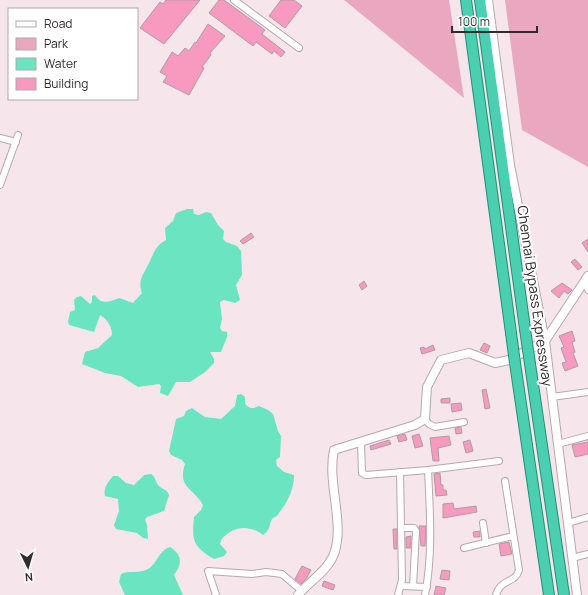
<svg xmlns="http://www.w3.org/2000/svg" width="588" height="595" font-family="Manrope,sans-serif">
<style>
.green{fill:#eaa7c0}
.water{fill:#6ae4c1}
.building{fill:#f899bf;stroke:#ac9da2}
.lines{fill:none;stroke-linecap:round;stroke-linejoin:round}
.minor-casing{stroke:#b7a8ad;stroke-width:8}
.tertiary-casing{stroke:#b7a8ad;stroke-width:10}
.trunk-casing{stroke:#248e76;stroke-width:12}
.minor{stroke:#fff;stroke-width:6}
.tertiary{stroke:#fff;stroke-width:8}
.trunk{stroke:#4acfb0;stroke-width:10}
.trunk-bridge-casing{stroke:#248e76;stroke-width:12;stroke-linecap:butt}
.trunk-bridge{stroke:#4acfb0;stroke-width:10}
.labels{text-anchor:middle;stroke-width:4;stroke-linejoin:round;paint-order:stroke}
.street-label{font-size:14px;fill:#312b2d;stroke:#fff}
</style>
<rect width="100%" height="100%" fill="#f6e6ec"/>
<g class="green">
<path d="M344,0h105l15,98z"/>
<path d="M505,0h83v167l-66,-37z"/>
</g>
<g class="water">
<path d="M187,209h6l1,5 5,1 7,-3 5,1 7,12 6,6 -1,8 3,3 11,4 4,5 1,24 -6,10 4,15 -5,3 -11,-3 -4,2 2,17 -2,9 2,3 5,1v5l-6,15h-11l4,7v4l-9,9 -15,10h-14l-8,14 -8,-3 1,-7 -2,-2 -21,3 -17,-11 -16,-3 -23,-9 3,-12 13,-4 14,-13c0,-9 -5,-16 -12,-20l-6,17 -25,-7 -1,-3 2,-10 5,-2 -1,-10 3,-3 4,-1 9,8 2,-2v-6l3,-1c6,10 14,7 24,3l14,5 9,-10c-5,-13 2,-19 7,-30 5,-10 6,-17 17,-23l-1,-12 8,-7 3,-8z"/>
<path d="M241,394l4,3v7c5,5 7,5 14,2l9,4 5,4 5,17 3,5 -1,21 -4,3 1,6 7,6 10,3c0,15 -6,26 -15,38 -1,3 -5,4 -7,6 -4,7 0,9 -9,16 -14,-11 -31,-9 -42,5l-1,4 7,8 -3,4 -10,3c-22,-13 -22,-19 -20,-42l7,-7 2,-5c-9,-17 -26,-17 -18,-41l-3,-4 -11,-5 -2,-4 7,-32 8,-3 2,-5 6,-3 13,9 16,2 14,-13 2,-11z"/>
<path d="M151,474c5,3 4,8 8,12 4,4 8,3 10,9l-5,16 -17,6 -2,3 2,5 1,14 -5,-1 -6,-5 -21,-4 -2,-4 5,-14 -1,-12 -13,-3c-2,-8 3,-14 8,-20h5l8,7 8,2 10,-10z"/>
<path d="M170,547c12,8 13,16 4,28l9,20h-58l-6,-13 2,-8c8,-4 18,0 27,-5 9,-5 11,-19 22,-22z"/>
</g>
<g class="building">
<path d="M166,0h34l-36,44 -24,-16 20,-26 3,2z"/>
<path d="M219,0h5l41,30 -3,4 23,18 -4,5 -7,-6 -2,3 -16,-12 -3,4 -44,-33z"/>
<path d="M281,0h13l8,6 -17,22 -16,-12z"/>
<path d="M208,24l17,12 -15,17 1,2 -9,12 2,1 -15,27 -26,-13 4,-6 -7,-4 12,-20 6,4 7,-8 4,3 6,-9 1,1z"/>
<path d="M251,233l3,4 -11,7 -3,-3z"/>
<path d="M588,239v13l-6,-9z"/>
<path d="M575,259l7,8 -4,3 -7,-8z"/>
<path d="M364,281l3,5 -5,4 -3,-5z"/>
<path d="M562,283l10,7 -4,4 -4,-3 -5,7 -8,-7z"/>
<path d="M572,331l3,10 -3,1 3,10 -2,1 5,13 -13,5 -3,-8 4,-1 -5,-14 3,-1 -5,-11z"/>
<path d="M484,343l6,3 -3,7 -7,-3z"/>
<path d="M433,345l2,5 -13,4 -2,-6 4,-1 1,2z"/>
<path d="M486,389l4,19 -5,1 -3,-19z"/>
<path d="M450,398v5h-9v-4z"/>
<path d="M461,403l1,7 -10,2 -1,-8z"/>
<path d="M461,427l1,6 -6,1 -1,-6z"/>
<path d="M405,434l2,6 -8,2 -2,-6z"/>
<path d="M419,434l4,12 -8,2 -3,-12z"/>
<path d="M449,436l2,9 -13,3 1,13h-6l-3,-23z"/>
<path d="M389,440l2,4 -20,6 -1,-4z"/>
<path d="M470,440l3,11 -7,2 -3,-11z"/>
<path d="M588,442v12l-13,3 -3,-12z"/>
<path d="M440,473l1,12h2v5h3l1,5 -11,1 -2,-22z"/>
<path d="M453,503l1,6 22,-3 1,6 -34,6v-14z"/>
<path d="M419,526h7l-1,20h-4z"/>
<path d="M393,529h4v20h-3z"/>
<path d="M480,531v6h-6l-1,-5z"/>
<path d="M411,536v12h-5v-11z"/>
<path d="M509,542l3,12 -11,2 -2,-12z"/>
<path d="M302,566l9,4 -5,9 -5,5 -6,-5z"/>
<path d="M442,570l8,1 -1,9 -9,-1z"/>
<path d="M324,581l11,4 -2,5 -11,-4z"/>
<path d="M436,586l10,2 -2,7h-10z"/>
</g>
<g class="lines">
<defs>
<g id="minor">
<path d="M234,0l65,48"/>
<path d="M0,138l16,4"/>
<path d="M0,185l18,-50"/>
<path d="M585,280l3,10"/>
<path d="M552,397l36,-5"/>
<path d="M425,419l4,5 6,3 29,-5"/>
<path d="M361,442l1,31 4,2 62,-5 71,-9"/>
<path d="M558,444l30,-8"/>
<path d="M483,523l3,20"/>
<path d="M568,523l20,-6"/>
<path d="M401,528h13l2,3 -3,55"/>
<path d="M464,548l49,-12"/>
<path d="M572,558l16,-4"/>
<path d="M401,586l26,1"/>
<path d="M216,595l-8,-24 44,3 14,-2 16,2 20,17"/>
<path d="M398,595l4,-15 -2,-108"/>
<path d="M425,595c8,-41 5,-83 3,-125"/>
<path d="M496,595c5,-17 19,-11 23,-25l-14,-89"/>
</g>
<g id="tertiary">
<path d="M488,0l22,165 35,176 32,254"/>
<path d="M298,595c12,-15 31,-24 37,-44 9,-30 -8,-69 -1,-101l81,-25 10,-6 2,-32 14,-27 28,-7 26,10 14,-3 36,-19 43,-65"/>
</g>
<g id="trunk">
<path d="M466,0l45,333"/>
<path d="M480,0l45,329"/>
<path d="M515,363l34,232"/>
<path d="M530,364l34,231"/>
</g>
</defs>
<use href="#minor" class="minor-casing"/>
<use href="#tertiary" class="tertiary-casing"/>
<use href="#trunk" class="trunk-casing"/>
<use href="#minor" class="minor"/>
<use href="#tertiary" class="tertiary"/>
<use href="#trunk" class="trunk"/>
<defs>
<g id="trunk-bridge">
<path d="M525,329l5,35"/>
<path d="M511,333l4,30"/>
</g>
</defs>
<use href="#trunk-bridge" class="trunk-bridge-casing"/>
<use href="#trunk-bridge" class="trunk-bridge"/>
</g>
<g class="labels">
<g class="street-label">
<text transform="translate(535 296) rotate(82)" y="5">Chennai Bypass Expressway</text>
</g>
</g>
<rect x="8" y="8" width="130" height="92" fill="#ffffff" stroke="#adaaab"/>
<rect x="16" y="21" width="20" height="6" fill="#ffffff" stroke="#adaaab"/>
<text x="44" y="28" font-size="12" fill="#312b2d">Road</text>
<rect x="16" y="38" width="20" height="12" fill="#eaa7c0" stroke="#adaaab"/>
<text x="44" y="48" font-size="12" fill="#312b2d">Park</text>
<rect x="16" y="58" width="20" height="12" fill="#6ae4c1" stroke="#adaaab"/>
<text x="44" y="68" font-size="12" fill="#312b2d">Water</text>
<rect x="16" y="78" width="20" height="12" fill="#f899bf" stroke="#adaaab"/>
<text x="44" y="88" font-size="12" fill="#312b2d">Building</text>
<g transform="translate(28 567) rotate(175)" stroke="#ffffff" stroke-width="3" paint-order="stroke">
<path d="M0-3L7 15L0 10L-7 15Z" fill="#312b2d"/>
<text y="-6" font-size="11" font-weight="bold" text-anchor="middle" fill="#312b2d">N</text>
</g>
<path d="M452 26v6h85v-6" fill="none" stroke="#312b2d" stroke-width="2"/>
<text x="458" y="26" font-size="12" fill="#312b2d" stroke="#ffffff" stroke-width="3" paint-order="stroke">100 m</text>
</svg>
